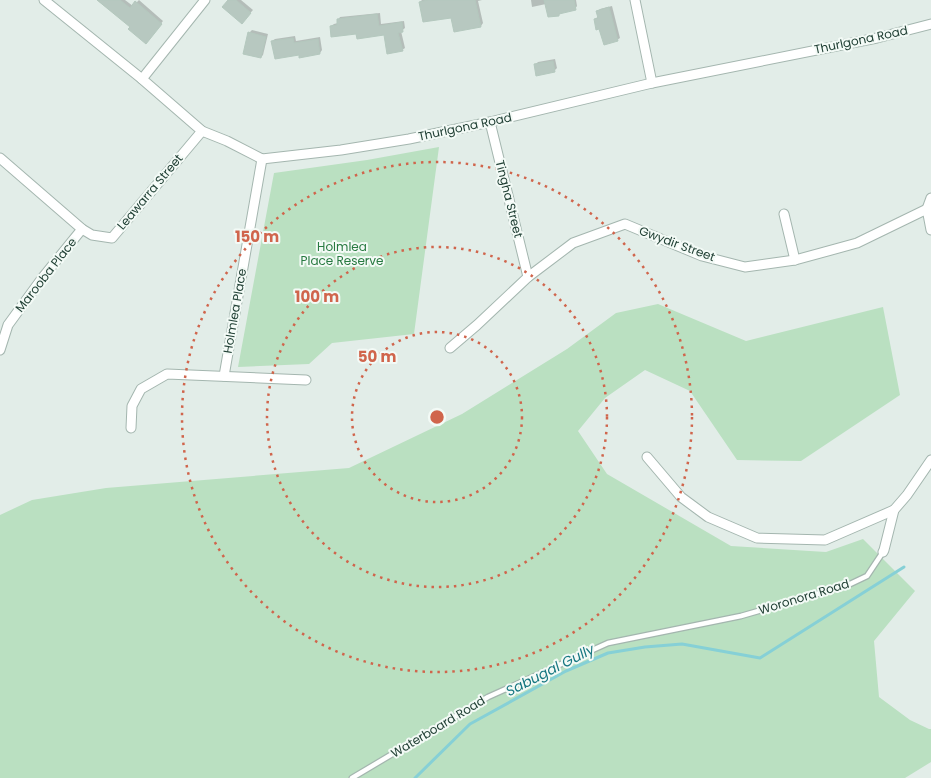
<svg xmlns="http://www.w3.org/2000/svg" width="931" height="778" font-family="Poppins,sans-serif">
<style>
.green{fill:#bae0c1}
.shadow{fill:#0003}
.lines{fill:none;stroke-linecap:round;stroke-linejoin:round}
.stream{stroke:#86d0d6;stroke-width:3}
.building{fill:#b7c8c0;stroke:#b4c8be}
.service-casing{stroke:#a4b6af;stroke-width:7}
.minor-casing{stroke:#a4b6af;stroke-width:11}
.service{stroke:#fff;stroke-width:4.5}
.minor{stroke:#fff;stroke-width:9}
.ring{fill:none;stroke:#d0654c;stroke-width:2.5;stroke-dasharray:2.5 5}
.labels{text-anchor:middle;stroke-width:4;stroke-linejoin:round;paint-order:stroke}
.street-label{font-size:12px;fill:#214035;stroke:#f3faf6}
.park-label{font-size:12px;fill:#287a41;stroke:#f3faf6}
.water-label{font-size:14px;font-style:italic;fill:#167781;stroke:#f3faf6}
.centre{fill:#d0654c;stroke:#f3faf6;stroke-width:2.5}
.ring-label{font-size:15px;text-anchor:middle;font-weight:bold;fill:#d0654c;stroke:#f3faf6;stroke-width:4;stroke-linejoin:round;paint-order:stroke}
</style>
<rect width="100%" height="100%" fill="#e2ede8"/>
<g class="green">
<path d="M439,147l-25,187 -82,9 -23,21 -71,3 36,-194 93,-13z"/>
<path d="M658,304l88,37 137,-34 17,88 -99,66 -64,-1 -47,-69 -45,-21 -40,28 -27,33 29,43 124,72 95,6 37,-13 52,52 -41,50 5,56 31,23 19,9h2v33l-26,16h-905v-263l32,-15 74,-12 243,-20 113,-54 105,-65 49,-36z"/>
</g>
<g class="shadow">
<path d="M97,0h28l8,6 6,-6 24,21 -15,19z"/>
<path d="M230,0h11l12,10 -11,12z"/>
<path d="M422,0h60l-4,1 5,22 -2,3 -26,4 -3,-14 -32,-14z"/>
<path d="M531,0h45l1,6 -2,3 -14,3 -2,3 -13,-11 -14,3z"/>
<path d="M612,6l8,32 -3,2 -17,-13 -5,-8 4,-3 -1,-5 2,-2z"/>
<path d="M380,13l1,11 23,-3 1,7 -4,3 4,17 -3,2 -17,-16 -27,-1 -27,-7 3,-2 4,-1v-3l2,-3z"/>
<path d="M252,30l16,4 -5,21 -2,2 -16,-4 5,-21z"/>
<path d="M295,36l1,5 24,-4 2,13 -2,3 -20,1 -28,-13 3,-2z"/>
<path d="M555,59l2,9 -3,3 -19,-6 3,-3z"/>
</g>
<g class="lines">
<path class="stream" d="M415,778l55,-54 96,-53 42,-18 37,-6 37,-3 78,14 144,-91"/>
</g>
<g class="building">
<path d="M97,0h23l10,8 5,-7 27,23 -16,20 -18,-15 2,-2z"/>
<path d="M228,0h8l15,13 -9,11 -20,-17z"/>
<path d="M428,0h47l6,27 -27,5 -3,-14 -28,4 -4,-20z"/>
<path d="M544,0h30l2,10 -17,4v2l-11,1z"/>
<path d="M609,7l9,34 -14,4 -5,-16 -3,1 -2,-11 4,-1 -2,-7z"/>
<path d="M377,14l2,12 23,-4 1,10 -5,1 5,18 -16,3 -3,-19 -27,4 -1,-5 -25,3 -1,-11 7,-1v-6z"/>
<path d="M248,32l18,5 -5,21 -18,-4z"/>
<path d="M293,38l1,5 24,-4 2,15 -21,4v-3l-24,4 -4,-18z"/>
<path d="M553,61l2,11 -19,4 -2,-12z"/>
</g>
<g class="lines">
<defs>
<path id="service" d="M352,778l136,-81 120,-54 133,-27 107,-31 19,-9 16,-24"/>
<g id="minor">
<path d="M44,0l98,79 60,52 25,10 35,18 79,-9 68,-11 81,-17 162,-39 225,-45 54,-14"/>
<path d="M635,0l17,83"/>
<path d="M142,79l63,-79"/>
<path d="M490,122l38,155"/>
<path d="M0,158l82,71 10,6 20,3 90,-107"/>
<path d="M927,209l4,-11"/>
<path d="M784,214l11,46"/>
<path d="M450,348l27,-23 51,-48 45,-34 52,-19 77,32 43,11 50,-7 62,-17 70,-34 4,21"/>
<path d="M0,350l8,-25 35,-48 39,-48"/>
<path d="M224,376l38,-217"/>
<path d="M131,428l1,-22 9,-17 26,-15 139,6"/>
<path d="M647,457l34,40 27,20 49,21 68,2 69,-30"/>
<path d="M883,552l1,-2 10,-40 13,-15 24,-35"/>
</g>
</defs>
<use href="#service" class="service-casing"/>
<use href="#minor" class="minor-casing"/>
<use href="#service" class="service"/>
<use href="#minor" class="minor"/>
</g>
<g class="ring">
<circle cx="437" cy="417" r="85"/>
<circle cx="437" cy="417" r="170"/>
<circle cx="437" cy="417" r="255"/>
</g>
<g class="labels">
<g class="street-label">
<text transform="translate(861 40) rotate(-12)" y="4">Thurlgona Road</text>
<text transform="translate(465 127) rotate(-12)" y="4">Thurlgona Road</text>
<text transform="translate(150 192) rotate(-50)" y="4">Leawarra Street</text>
<text transform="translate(509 199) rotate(76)" y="4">Tingha Street</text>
<text transform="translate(677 244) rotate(20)" y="4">Gwydir Street</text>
<text transform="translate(46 275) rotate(-52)" y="4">Marooba Place</text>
<text transform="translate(235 311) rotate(-80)" y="4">Holmlea Place</text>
<text transform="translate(804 597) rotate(-17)" y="4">Woronora Road</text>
<text transform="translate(438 727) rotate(-31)" y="4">Waterboard Road</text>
</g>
<g class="park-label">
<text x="342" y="251">Holmlea<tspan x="342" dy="14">Place Reserve</tspan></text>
</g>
<g class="water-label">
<text transform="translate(550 670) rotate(-27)" y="5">Sabugal Gully</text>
</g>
</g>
<circle cx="437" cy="417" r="8" class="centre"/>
<g class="ring-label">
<text x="257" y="242">150 m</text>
<text x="317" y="302">100 m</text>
<text x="377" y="362">50 m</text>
</g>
</svg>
